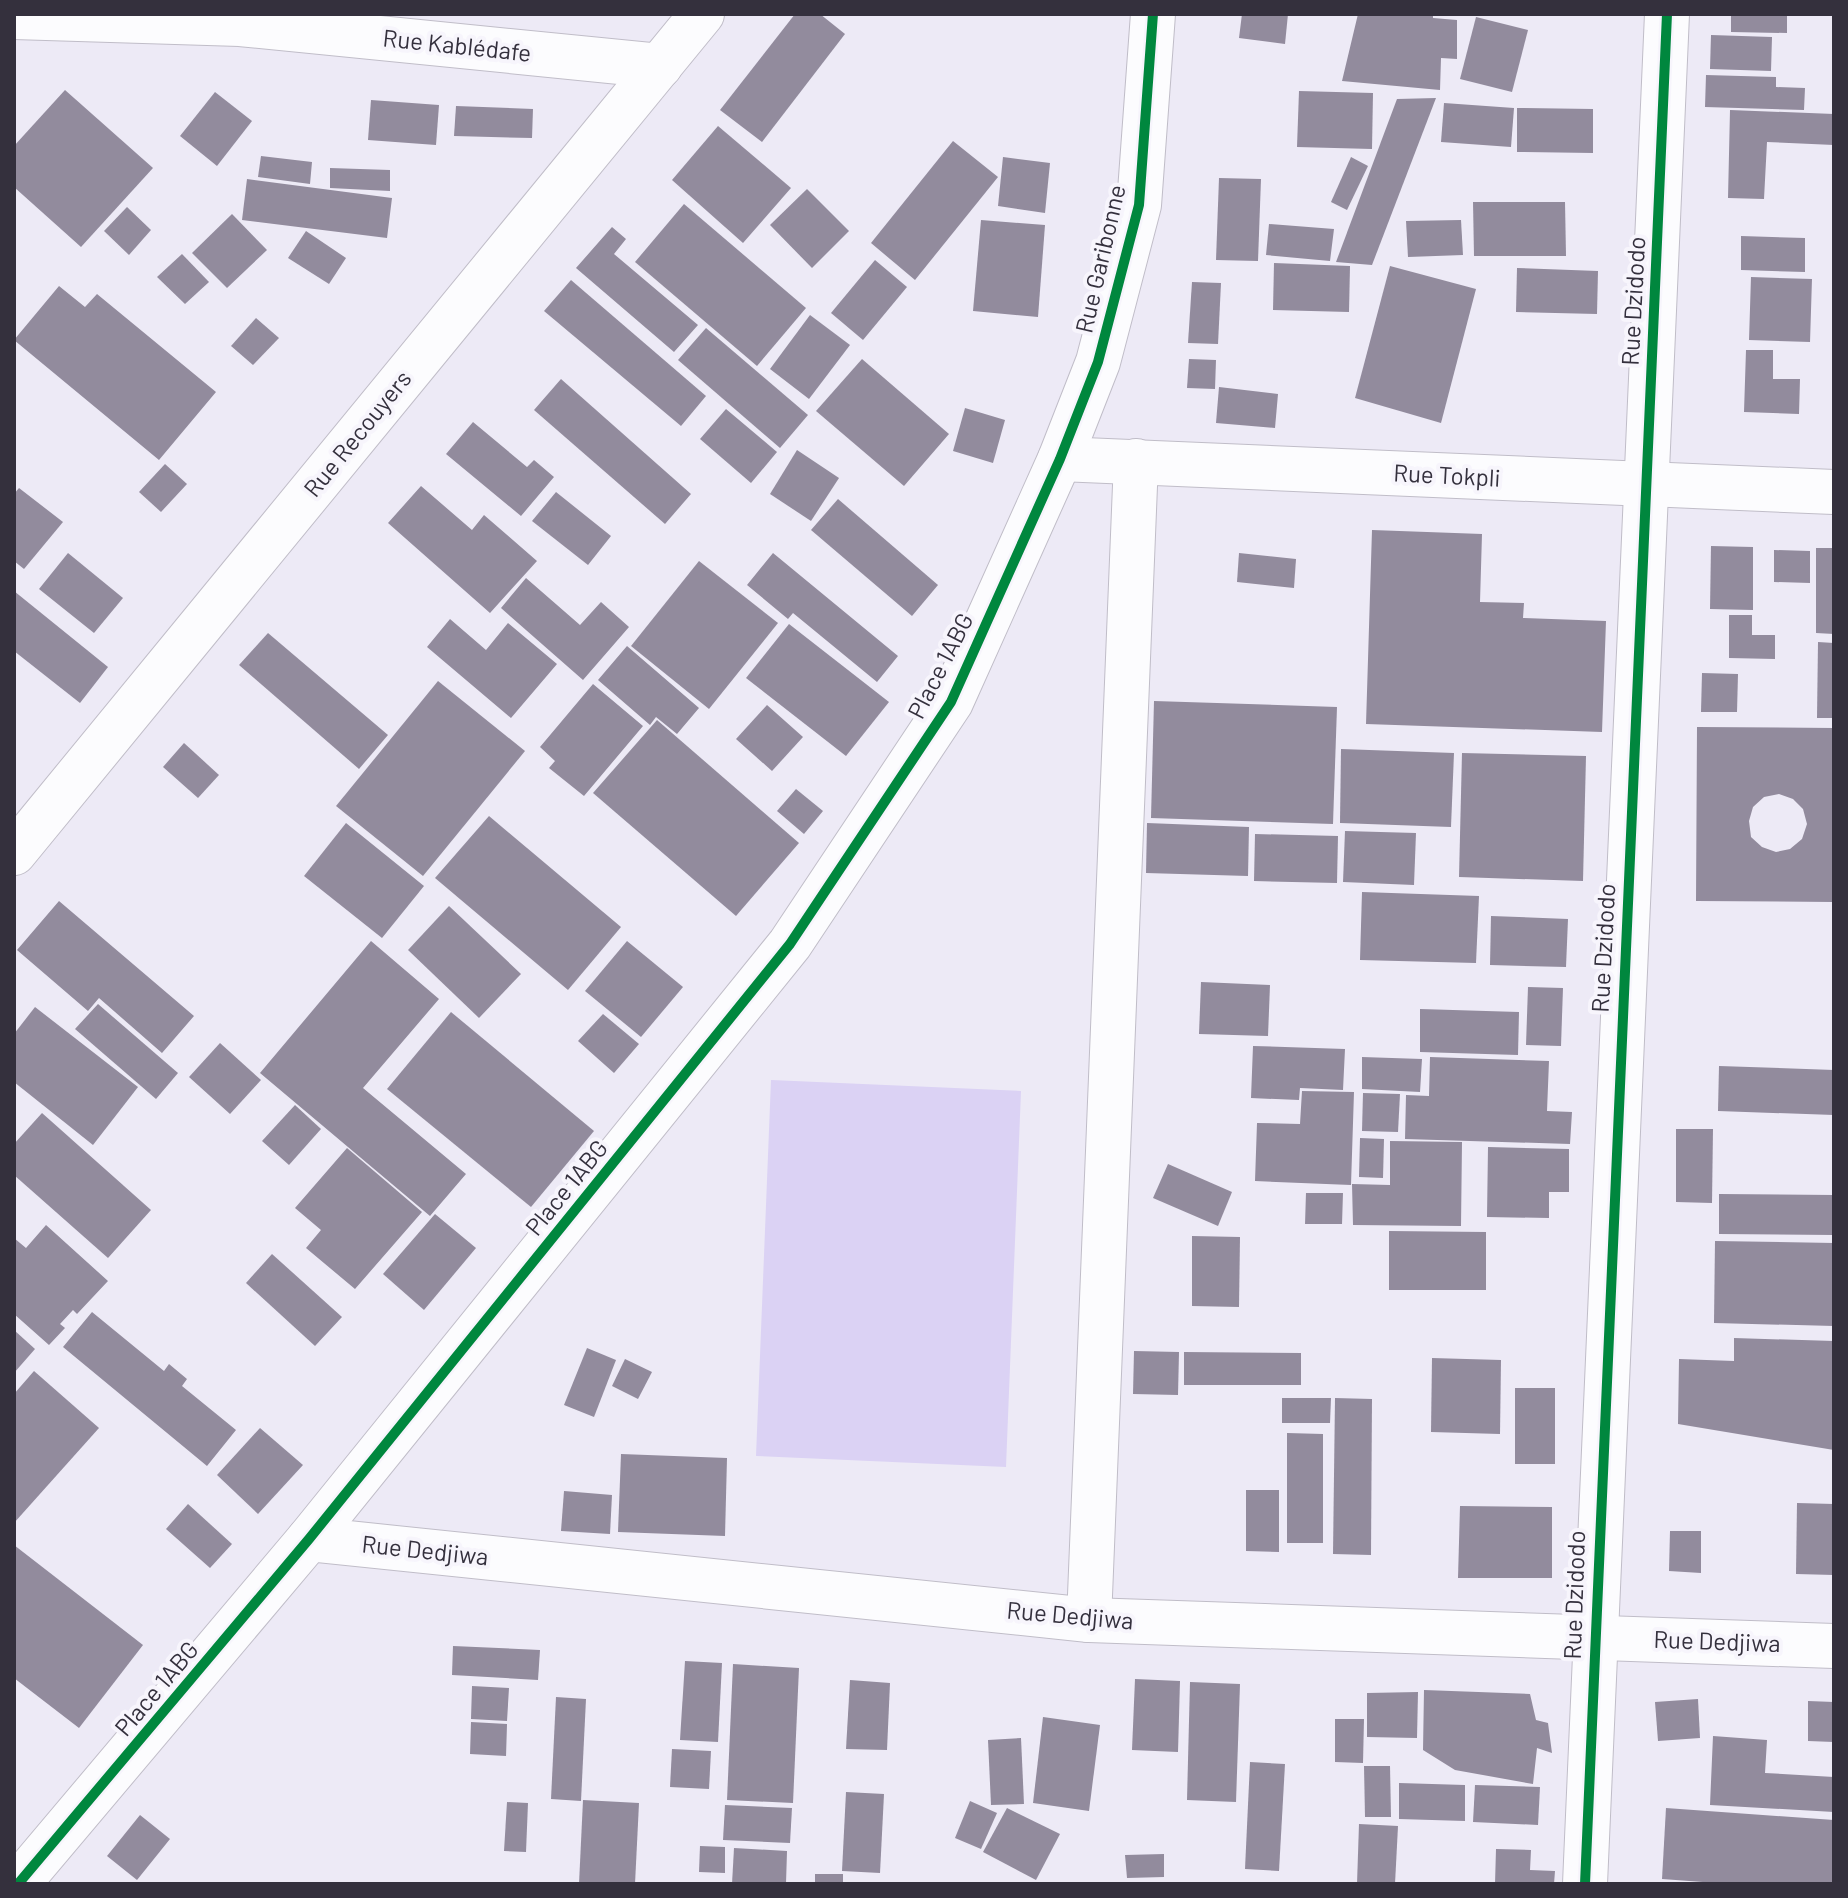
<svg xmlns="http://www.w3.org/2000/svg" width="1848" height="1898" font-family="Barlow,sans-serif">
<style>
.green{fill:#dbd2f4}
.building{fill:#928b9d;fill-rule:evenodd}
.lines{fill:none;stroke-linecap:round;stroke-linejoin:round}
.minor-casing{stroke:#c0bdc8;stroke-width:46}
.minor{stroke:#fcfcfe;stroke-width:44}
.cycleway-casing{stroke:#f7f5fc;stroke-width:15}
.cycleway{stroke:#00873e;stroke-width:10}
.labels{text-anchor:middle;stroke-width:8;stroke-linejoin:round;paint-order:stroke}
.street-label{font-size:24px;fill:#34303d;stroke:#f7f5fc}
</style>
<rect width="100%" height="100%" fill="#edeaf6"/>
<path class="green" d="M771,1080l250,11 -15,376 -250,-11z"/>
<g class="building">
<path d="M795,14h25l25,20 -83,108 -42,-32z"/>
<path d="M1242,14h46l-3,30 -46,-6z"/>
<path d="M1358,14h75v4l24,2v39l-16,-1 -1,32 -98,-9z"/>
<path d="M1731,14h56v19l-56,-1z"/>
<path d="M1476,17l52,13 -16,62 -52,-13z"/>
<path d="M1711,35l61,2 -1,34 -61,-2z"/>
<path d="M1706,75l70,2v10l29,1 -1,22 -99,-3z"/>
<path d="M65,90l88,78 -72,79 -67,-60v-41z"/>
<path d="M1299,91l74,2 -1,56 -75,-2z"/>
<path d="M215,92l37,29 -35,45 -37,-30z"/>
<path d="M1436,98l-64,167 -36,-3 61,-163z"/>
<path d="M371,100l68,5 -3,40 -68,-5z"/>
<path d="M1444,103l70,5 -3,39 -70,-5z"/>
<path d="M456,106l77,3 -1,29 -78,-2z"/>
<path d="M1517,108l76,1v44l-76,-1z"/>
<path d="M1730,110l104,4v31l-67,-3 -3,57 -36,-1z"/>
<path d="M718,126l73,62 -48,55 -71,-63z"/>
<path d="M953,141l45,36 -83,103 -44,-37z"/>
<path d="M261,156l51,6 -2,22 -52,-7z"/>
<path d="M1003,157l47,6 -5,50 -47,-7z"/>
<path d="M1351,157l17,9 -21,44 -16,-8z"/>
<path d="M330,168l60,2v21l-60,-3z"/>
<path d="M1219,178l42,1 -3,82 -42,-1z"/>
<path d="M247,179l145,19 -5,40 -145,-18z"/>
<path d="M807,189l42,42 -37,37 -42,-43z"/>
<path d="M1473,202h92l1,54h-92z"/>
<path d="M684,204l122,104 -49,58 -122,-104z"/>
<path d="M127,207l24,23 -22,25 -25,-24z"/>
<path d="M232,214l35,36 -40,38 -35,-35z"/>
<path d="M981,220l64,5 -7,92 -65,-6z"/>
<path d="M1461,220l2,35 -55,2 -2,-36z"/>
<path d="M1269,224l65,5 -4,32 -64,-6z"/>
<path d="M612,227l14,12 -12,15 84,71 -24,27 -98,-84z"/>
<path d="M306,231l40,27 -17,26 -41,-26z"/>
<path d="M1741,236l64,2v34l-64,-2z"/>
<path d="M182,254l27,28 -24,22 -28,-27z"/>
<path d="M875,260l32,27 -44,53 -32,-27z"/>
<path d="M1274,263l76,3 -1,46 -76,-2z"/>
<path d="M1390,266l86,23 -35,134 -86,-25z"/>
<path d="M1517,268l81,3 -1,43 -81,-2z"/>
<path d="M1751,277l61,2 -2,63 -61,-2z"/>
<path d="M571,280l135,116 -25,30 -137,-115z"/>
<path d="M1192,282l29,1 -3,61 -30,-1z"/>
<path d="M59,286l26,21 12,-13 119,98 -57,68 -145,-120z"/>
<path d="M810,315l40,30 -41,54 -39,-30z"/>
<path d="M256,318l23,20 -26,27 -22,-19z"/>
<path d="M706,328l102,87 -28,33 -102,-88z"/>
<path d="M1746,350h27v29h27l-1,35 -55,-2z"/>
<path d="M862,359l87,75 -45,52 -88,-75z"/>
<path d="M1189,359l27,1 -1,29 -28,-1z"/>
<path d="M561,379l130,115 -26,30 -131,-114z"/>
<path d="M1219,387l59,7 -3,34 -59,-5z"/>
<path d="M965,408l40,12 -12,43 -40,-12z"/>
<path d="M726,409l51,43 -26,31 -51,-44z"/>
<path d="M473,422l54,45 7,-7 20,17 -33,39 -75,-62z"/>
<path d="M797,450l42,28 -28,43 -41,-27z"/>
<path d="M165,464l22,20 -26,28 -22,-20z"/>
<path d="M421,486l51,44 12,-15 53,46 -47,52 -102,-90z"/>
<path d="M19,488l44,34 -39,47 -10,-8v-67z"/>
<path d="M556,492l55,44 -23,29 -56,-44z"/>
<path d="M838,499l100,86 -26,31 -101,-86z"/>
<path d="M1372,530l110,4 -2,68 44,1 -1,15 83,3 -4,111 -236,-8z"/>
<path d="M1711,546l42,1v63l-43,-1z"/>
<path d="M1816,548h18v86l-18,-1z"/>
<path d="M1774,550l36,1v32l-36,-1z"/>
<path d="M68,553l55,45 -29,35 -55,-44z"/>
<path d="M773,553l125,103 -21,26 -84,-69 -5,6 -41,-34z"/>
<path d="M1239,553l57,6 -2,29 -57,-6z"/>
<path d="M699,561l79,62 -69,86 -78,-63z"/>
<path d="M526,578l54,47 21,-23 28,25 -46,53 -82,-72z"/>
<path d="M14,591l94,76 -28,36 -66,-52z"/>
<path d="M1729,615h23v20h23v24l-46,-1z"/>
<path d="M450,619l36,31 22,-27 49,41 -46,54 -84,-71z"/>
<path d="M789,624l100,78 -43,54 -100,-78z"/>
<path d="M268,633l120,102 -29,34 -120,-104z"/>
<path d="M1818,642l16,1v75h-17z"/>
<path d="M627,646l72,62 -22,26 -21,-17 -6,8 -52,-45z"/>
<path d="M1702,673l36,1 -1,38h-36z"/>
<path d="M438,681l87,70 -102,125 -87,-70z"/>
<path d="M593,684l50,42 -59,70 -35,-28 6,-7 -15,-14z"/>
<path d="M1154,701l183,6 -4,117 -182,-6z"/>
<path d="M767,705l36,32 -31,34 -36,-32z"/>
<path d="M657,720l142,123 -63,73 -143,-123z"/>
<path d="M1697,727l137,1v174l-138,-1zM1779,794l14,5 10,10 4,15 -5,15 -12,10 -14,3 -14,-5 -11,-10 -2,-16 4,-14 11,-10z"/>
<path d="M184,743l35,32 -21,23 -35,-31z"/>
<path d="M1341,749l113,4 -3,74 -111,-4z"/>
<path d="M1462,753l124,3 -3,125 -124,-4z"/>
<path d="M796,789l27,22 -19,23 -27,-23z"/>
<path d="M489,816l132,111 -53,63 -133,-112z"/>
<path d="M346,823l78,63 -42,52 -78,-62z"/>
<path d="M1147,823l102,4 -1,49 -102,-3z"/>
<path d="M1345,831l71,2 -2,52 -71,-3z"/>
<path d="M1255,834l83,2 -1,47 -83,-2z"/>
<path d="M1362,892l117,4 -3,67 -116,-3z"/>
<path d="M59,901l135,115 -32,37 -63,-55 -11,13 -71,-61z"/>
<path d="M449,906l72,68 -42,44 -71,-68z"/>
<path d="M1491,916l77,3 -2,48 -76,-2z"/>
<path d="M371,941l68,58 -76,89 103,86 -36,42 -170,-143z"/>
<path d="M627,941l56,46 -42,50 -56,-46z"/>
<path d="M1201,982l69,3 -2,51 -69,-2z"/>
<path d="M1528,987l35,1 -2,58 -35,-1z"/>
<path d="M98,1004l80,69 -22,26 -81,-70z"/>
<path d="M35,1007l103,80 -45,58 -79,-63v-48z"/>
<path d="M1420,1009l99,3 -1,43 -98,-3z"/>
<path d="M451,1012l143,119 -63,76 -144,-118z"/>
<path d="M603,1014l36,30 -25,29 -36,-32z"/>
<path d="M220,1043l41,37 -31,34 -41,-37z"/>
<path d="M1253,1046l92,3 -2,41 -43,-2 -1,12 -48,-2z"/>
<path d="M1362,1057l60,2 -2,33 -58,-3z"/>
<path d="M1430,1057l119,4 -2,50 25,1 -2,32 -165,-5 1,-44 23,1z"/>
<path d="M1719,1066l115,4v45l-116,-4z"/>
<path d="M1302,1091l52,1 -3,93 -96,-4 2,-58 43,1z"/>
<path d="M1363,1093l37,1 -2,38 -36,-1z"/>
<path d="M295,1105l26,24 -32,36 -27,-24z"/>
<path d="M42,1113l109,97 -43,48 -94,-83v-31z"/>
<path d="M1676,1129h37l-1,74 -36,-1z"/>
<path d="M1360,1138l24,1 -1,39 -24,-1z"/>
<path d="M1390,1141l72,1 -1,84 -108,-1 -1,-41 38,1z"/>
<path d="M1488,1147l81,2v43h-20v26l-62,-1z"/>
<path d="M347,1148l75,64 -67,77 -49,-41 15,-18 -26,-22z"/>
<path d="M1168,1164l64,28 -14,34 -65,-28z"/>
<path d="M1306,1193h37l-1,31h-37z"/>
<path d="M1719,1194l115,1v40l-115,-1z"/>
<path d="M435,1214l41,34 -52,62 -41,-36z"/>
<path d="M46,1225l62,56 -31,33 -4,-4 -13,14 5,4 -16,17 -35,-31v-76l12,10z"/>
<path d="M1389,1231l97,1v58h-97z"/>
<path d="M1192,1236l48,1 -1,70 -47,-1z"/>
<path d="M1715,1241l119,2v83l-120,-3z"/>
<path d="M272,1254l70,63 -27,29 -69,-63z"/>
<path d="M92,1312l72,59 5,-7 18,15 -5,7 54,44 -29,36 -144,-119z"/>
<path d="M14,1330l21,19 -21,24z"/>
<path d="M1734,1338l100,3v109l-156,-26 1,-65 55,2z"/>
<path d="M587,1348l29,12 -22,57 -30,-12z"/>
<path d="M1134,1351l45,1 -1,43 -45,-1z"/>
<path d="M1184,1352l117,1v32h-117z"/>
<path d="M1432,1358l69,2 -1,74 -69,-2z"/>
<path d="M625,1359l27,13 -14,27 -26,-13z"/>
<path d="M34,1371l65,57 -85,95v-129z"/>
<rect x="1515" y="1388" width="40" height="76"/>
<path d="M1282,1398h49l-1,25h-48z"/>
<path d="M1335,1398l37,1 -1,156 -38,-1z"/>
<path d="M260,1428l43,37 -45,49 -41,-39z"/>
<path d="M1287,1433l36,1v109h-36z"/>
<path d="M621,1454l106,4 -2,78 -107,-4z"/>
<path d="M1246,1490h33v62l-33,-1z"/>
<path d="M564,1491l48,4 -2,39 -49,-3z"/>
<path d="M1797,1503l37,1v71l-38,-1z"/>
<path d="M188,1504l44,40 -22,24 -44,-39z"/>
<path d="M1460,1506l92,1v71h-94z"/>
<path d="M1670,1531h31v42l-32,-2z"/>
<path d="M14,1545l129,100 -64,83 -65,-50z"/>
<path d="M453,1646l87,4 -2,30 -86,-5z"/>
<path d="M685,1661l37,2 -4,79 -38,-2z"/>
<path d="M733,1664l66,4 -6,135 -66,-3z"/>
<path d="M1135,1679l45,2 -2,71 -46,-2z"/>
<path d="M850,1680l40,3 -3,67 -41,-1z"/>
<path d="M1190,1682l50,2 -4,118 -49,-2z"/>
<path d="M472,1686l37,2 -2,33 -36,-2z"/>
<path d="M1424,1690l106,4 6,26 12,3 4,30 -15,-5 -4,36 -78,-14 -32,-20z"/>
<path d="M1418,1692l-1,46 -50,-1v-44z"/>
<path d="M556,1697l30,2 -5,102 -30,-2z"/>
<path d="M1698,1699l2,39 -42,3 -3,-39z"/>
<path d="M1808,1701l26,1v40l-26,-1z"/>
<path d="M1043,1717l57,8 -11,86 -56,-8z"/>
<path d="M1335,1719h29l-1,44 -28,-1z"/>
<path d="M471,1722l36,2 -1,32 -36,-2z"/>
<path d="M1713,1736l54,4 -2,33 69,4v35l-124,-7z"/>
<path d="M1021,1738l3,66 -33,1 -3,-65z"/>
<path d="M672,1749l39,2 -2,38 -39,-2z"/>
<path d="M1250,1762l35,2 -6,107 -34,-2z"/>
<path d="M1364,1766h26l1,51h-26z"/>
<path d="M1399,1783l66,2v36l-66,-2z"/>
<path d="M1475,1785l65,2 -2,38 -65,-3z"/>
<path d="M846,1792l38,2 -4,79 -38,-2z"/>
<path d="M583,1800l56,3 -4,81h-56z"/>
<path d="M970,1801l27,12 -16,36 -26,-11z"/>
<path d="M507,1802l21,1 -2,49 -22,-1z"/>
<path d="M725,1805l67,3 -2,35 -67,-3z"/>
<path d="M1007,1808l53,26 -24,46 -53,-28z"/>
<path d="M1666,1808l168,12v64h-104l-68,-5z"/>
<path d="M140,1815l30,24 -33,41 -30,-24z"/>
<path d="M1359,1824l39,2 -3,58h-38z"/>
<path d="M700,1846l25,1v26l-26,-1z"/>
<path d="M734,1848l53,3 -1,33h-54z"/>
<path d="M1496,1849l35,1 -1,20 25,1 -1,13h-59z"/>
<path d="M1164,1854v23l-37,1 -2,-23z"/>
<rect x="815" y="1874" width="28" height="10"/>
</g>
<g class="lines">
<defs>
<g id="minor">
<path d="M14,17l226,7 420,42"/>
<path d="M1060,459l774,33"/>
<path d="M14,853l688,-839"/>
<path d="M309,1539l780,81 745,26"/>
<path d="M1089,1620l47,-1159"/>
<path d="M18,1884l291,-345 481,-595 161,-242 109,-243 38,-97 41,-157 14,-191"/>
<path d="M1585,1884l82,-1870"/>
</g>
</defs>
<use href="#minor" class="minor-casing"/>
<use href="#minor" class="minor"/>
<defs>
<g id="cycleway">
<path d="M18,1884l291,-345 481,-595 161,-242 109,-243 38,-97 41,-157 14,-191"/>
<path d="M1585,1884l82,-1870"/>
</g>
</defs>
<use href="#cycleway" class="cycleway-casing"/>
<use href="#cycleway" class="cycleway"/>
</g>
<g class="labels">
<g class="street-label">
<text transform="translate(457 46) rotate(6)" y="8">Rue Kablédafe</text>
<text transform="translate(1101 259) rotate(-77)" y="8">Rue Garibonne</text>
<text transform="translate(1634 301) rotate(-87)" y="8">Rue Dzidodo</text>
<text transform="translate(358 434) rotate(-51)" y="8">Rue Recouyers</text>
<text transform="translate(1447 476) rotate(3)" y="8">Rue Tokpli</text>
<text transform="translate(941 666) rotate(-63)" y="8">Place 1ABG</text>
<text transform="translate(1604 948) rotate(-87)" y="8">Rue Dzidodo</text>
<text transform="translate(567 1188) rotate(-51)" y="8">Place 1ABG</text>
<text transform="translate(425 1551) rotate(6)" y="8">Rue Dedjiwa</text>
<text transform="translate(1575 1595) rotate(-88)" y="8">Rue Dzidodo</text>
<text transform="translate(1070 1616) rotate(5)" y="8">Rue Dedjiwa</text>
<text transform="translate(1717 1642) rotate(2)" y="8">Rue Dedjiwa</text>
<text transform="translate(157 1689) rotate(-50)" y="8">Place 1ABG</text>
</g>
</g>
<rect width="1848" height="1898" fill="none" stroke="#34303d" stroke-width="32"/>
</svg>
